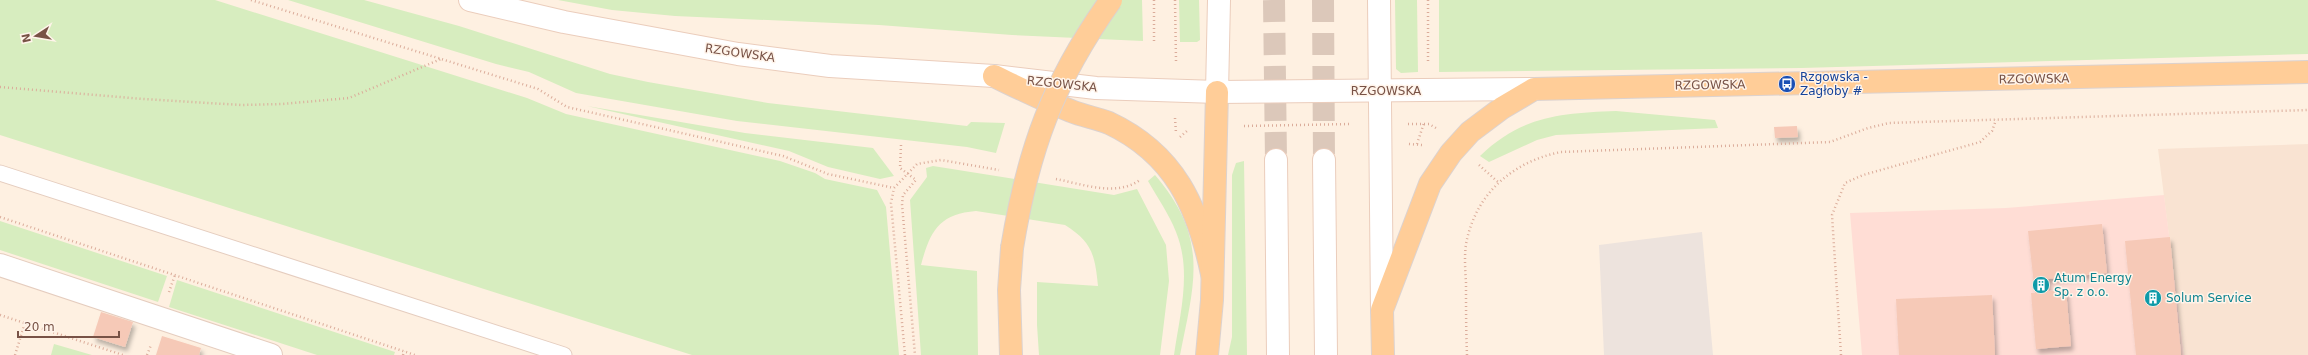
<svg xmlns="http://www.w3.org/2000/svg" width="2308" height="355" font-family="'DejaVu Sans',sans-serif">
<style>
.residential{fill:#f9e3d2}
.commercial{fill:#ffddd5}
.industrial{fill:#ede3dd}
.green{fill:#d7edbf}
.building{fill:#f6c9b7;filter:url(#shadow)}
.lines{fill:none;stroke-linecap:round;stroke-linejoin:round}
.secondary-tunnel{stroke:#dcc8ba;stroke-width:22;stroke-dasharray:22 11;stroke-linecap:butt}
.lane-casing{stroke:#e5cdbf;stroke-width:17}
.street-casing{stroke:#e5cdbf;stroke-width:24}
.secondary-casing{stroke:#ebcdbc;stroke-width:24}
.primary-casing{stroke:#dcd2cf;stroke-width:24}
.path{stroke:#dbac9a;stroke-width:2.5;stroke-dasharray:1 3;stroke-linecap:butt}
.lane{stroke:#fff;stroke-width:15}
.street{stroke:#fff;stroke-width:22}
.secondary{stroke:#fff;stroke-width:22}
.primary{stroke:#ffcd98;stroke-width:22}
.primary-bridge-casing{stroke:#dcd2cf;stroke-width:24;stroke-linecap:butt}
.primary-bridge{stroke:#ffcd98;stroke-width:22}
.labels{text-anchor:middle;stroke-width:3;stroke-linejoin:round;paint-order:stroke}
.street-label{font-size:12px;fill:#785246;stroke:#fff4ea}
.transit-label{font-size:12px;fill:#164399;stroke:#fff4ea;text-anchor:start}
.culture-label{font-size:12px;fill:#0d838f;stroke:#fff4ea;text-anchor:start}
</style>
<defs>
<filter id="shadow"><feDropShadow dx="2.5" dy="4.5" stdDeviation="2" flood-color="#0004"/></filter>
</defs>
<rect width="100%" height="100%" fill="#fef0e1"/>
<path class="residential" d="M2308,144v211h-124l-26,-206z"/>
<path class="commercial" d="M2164,195l20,160h-322l-12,-142 156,-5z"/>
<path class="industrial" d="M1702,232l11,123h-109l-5,-110z"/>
<g class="green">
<path d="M0,0h215l312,98 39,16 214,47 35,12 10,6 52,11 9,17 13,148h-207l-692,-220z"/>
<path d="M288,0h76l95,26 151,48 38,8 120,21 199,23 4,-4 34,1 -9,30 -29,-6 -230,-26 -161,-28 -47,-21 -33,-8z"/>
<path d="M558,0h584l1,41 -131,-6 -133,-10 -204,-9 -63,-6z"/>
<path d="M1179,0h20l1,40 -3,2h-17z"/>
<path d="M1395,0h22l1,72 -17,1 -5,-4z"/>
<path d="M1439,0h869v54l-507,14 -362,4z"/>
<path d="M587,106l158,27 128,15 21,28 -14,3 -52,-12 -39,-16z"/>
<path d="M1616,111l99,9 3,8 -162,7 -19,5 -48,22 -9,-6c41,-40 81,-43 136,-45z"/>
<path d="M1244,161l3,194h-19l4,-18v-162l4,-12z"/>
<path d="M933,166l181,29 23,-6 29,56 3,36 -9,74h-121l-2,-30v-43l61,4c-3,-31 -6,-44 -33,-61l-89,-14c-37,3 -46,20 -55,54l56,6 1,84h-57l-11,-155 17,-23 -1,-9z"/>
<path d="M1155,175c54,63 40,106 25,180h-6c6,-41 18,-84 2,-123 -7,-18 -19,-35 -28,-51z"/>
<path d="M0,221l167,55 -9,26 -158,-52z"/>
<path d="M177,280l218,72 -1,3h-77l-148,-48z"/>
<path d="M54,344l38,11h-41z"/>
</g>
<g class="building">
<path d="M1797,126l1,11 -23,1 -1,-11z"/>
<path d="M2102,224l5,49 -59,6 1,12 17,-1 5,56 -35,3 -5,-56h4l-7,-62z"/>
<path d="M2170,237l11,118h-45l-11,-114z"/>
<path d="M1992,295l3,60h-96l-3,-56z"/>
<path d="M101,312l32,10 -8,25 -32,-10z"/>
<path d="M162,336l39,12 -2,7h-43z"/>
</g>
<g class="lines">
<g class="secondary-tunnel">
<path d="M1274,0l2,160"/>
<path d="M1323,0l1,160"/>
</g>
<defs>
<path id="lane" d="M0,173l564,182"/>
<path id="street" d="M0,265l271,90"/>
<g id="secondary">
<path d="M470,0l94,22 174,32 92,12 164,10 102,12 121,4 317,-3"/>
<path d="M1379,0l3,310"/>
<path d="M1217,92l2,-92"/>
<path d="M1276,160l2,195"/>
<path d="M1324,160l2,195"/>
</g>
<g id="primary">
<path d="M994,76c25,12 51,25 77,35 12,5 25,7 38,12 66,31 89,84 103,151"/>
<path d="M1011,355l-2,-65 3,-42"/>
<path d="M1207,355l5,-55 5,-208"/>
<path d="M1383,355l-1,-45 48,-126 21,-31 19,-21 32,-24 32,-19 774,-17"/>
</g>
</defs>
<use href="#lane" class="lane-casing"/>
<use href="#street" class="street-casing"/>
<use href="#secondary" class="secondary-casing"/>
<use href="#primary" class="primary-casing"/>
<g class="path">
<path d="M251,0l287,89 29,18 216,49 45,18 66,14"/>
<path d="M1154,0v44"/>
<path d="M1175,0l1,61"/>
<path d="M1428,0v62"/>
<path d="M0,87l143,12 99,6 40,-1 67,-6 92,-39"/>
<path d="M1175,118l1,15"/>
<path d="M1408,124h21l7,4"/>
<path d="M1244,126l107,-2"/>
<path d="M1180,137l8,-7"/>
<path d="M1409,144l13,1"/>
<path d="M1417,144l7,-21"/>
<path d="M901,145l-1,23 16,12 -13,15 -1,9 13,151"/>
<path d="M1479,165l19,17"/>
<path d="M1056,179c26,5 60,18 84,1"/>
<path d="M0,217l415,138"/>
<path d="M169,292l6,-17"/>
<path d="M0,315l123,40"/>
<path d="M15,355l10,-32"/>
<path d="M147,355l4,-10"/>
<path d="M403,355l1,-4"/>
<path d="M905,355l-14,-152 3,-15 23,-24 24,-4 58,10"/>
<path d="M1467,355c-1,-24 -1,-49 -1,-73 -1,-14 -2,-30 1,-43 11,-48 48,-78 94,-87l269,-10 38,-14 21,-5 419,-13"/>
<path d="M1841,355l-9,-140 13,-32 18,-8 117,-33 12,-11 4,-11"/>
</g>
<use href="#lane" class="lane"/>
<use href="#street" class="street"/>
<use href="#secondary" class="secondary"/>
<use href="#primary" class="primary"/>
<defs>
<path id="primary-bridge" d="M1012,248c16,-98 41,-167 99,-248"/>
</defs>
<use href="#primary-bridge" class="primary-bridge-casing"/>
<use href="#primary-bridge" class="primary-bridge"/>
</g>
<defs>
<symbol id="bus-disc" viewBox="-11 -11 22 22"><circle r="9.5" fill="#1a4fb4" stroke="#fff4ea"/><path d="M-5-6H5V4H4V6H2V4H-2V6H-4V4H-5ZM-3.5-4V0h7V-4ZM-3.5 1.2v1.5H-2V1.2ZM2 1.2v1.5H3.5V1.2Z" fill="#fff"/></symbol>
<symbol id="building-disc" viewBox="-11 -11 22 22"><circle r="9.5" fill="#0f9aa8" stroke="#fff4ea"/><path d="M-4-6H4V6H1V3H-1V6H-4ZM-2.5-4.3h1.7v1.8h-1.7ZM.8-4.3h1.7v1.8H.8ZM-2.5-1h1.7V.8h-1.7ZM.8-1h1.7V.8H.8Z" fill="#fff"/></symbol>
</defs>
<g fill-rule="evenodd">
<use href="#bus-disc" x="1777" y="74" width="20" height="20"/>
<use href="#building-disc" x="2031" y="275" width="20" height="20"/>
<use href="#building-disc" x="2143" y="288" width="20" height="20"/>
</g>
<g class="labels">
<g class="street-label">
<text transform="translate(740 53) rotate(8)" y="4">RZGOWSKA</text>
<text transform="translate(2034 79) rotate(-1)" y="4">RZGOWSKA</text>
<text transform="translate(1062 84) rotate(6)" y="4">RZGOWSKA</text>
<text transform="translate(1710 85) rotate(-1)" y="4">RZGOWSKA</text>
<text x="1386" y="95">RZGOWSKA</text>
</g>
<g class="transit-label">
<text x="1800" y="81">Rzgowska -<tspan x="1800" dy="14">Zagłoby #</tspan></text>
</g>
<g class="culture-label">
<text x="2054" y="282">Atum Energy<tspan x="2054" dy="14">Sp. z o.o.</tspan></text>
<text x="2166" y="302">Solum Service</text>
</g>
</g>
<g transform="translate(36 36) rotate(258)" stroke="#fff4ea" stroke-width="3" paint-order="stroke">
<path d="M0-3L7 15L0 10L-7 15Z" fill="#785246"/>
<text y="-6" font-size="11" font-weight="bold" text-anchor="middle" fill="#785246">N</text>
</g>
<path d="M18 331v6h101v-6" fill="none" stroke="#785246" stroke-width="2"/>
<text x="24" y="331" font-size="12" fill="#785246" stroke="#fff4ea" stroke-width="3" paint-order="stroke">20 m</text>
</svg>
